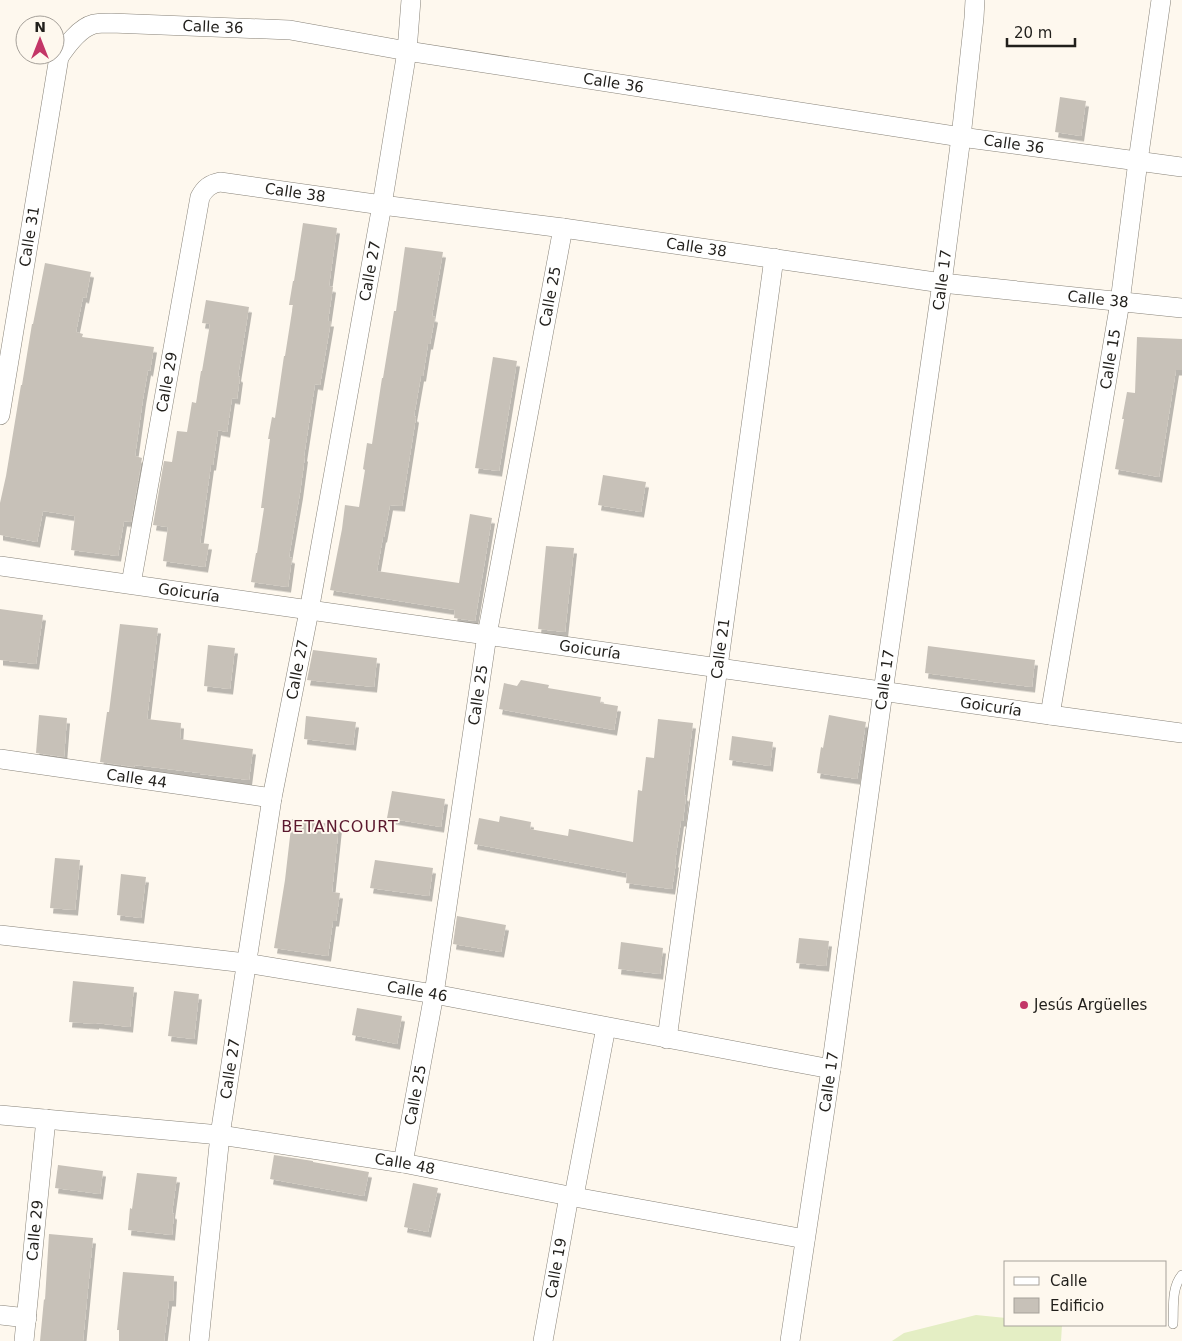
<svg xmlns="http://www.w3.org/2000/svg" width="1182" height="1341" font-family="'DejaVu Sans',sans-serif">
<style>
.green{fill:#e4eec4}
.building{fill:#c7c1b8;filter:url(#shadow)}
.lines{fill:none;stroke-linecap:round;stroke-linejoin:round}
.lane-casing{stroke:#888379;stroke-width:10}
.street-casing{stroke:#888379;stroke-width:20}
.lane{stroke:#fff;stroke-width:9}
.street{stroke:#fff;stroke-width:19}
.poi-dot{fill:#c33667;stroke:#fef8ee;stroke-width:2}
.labels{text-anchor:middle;stroke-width:4;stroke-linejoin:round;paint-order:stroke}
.street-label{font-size:15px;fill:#211f1b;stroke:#fef8ee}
.poi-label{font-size:15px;fill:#211f1b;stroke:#fef8ee;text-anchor:start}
.neighbourhood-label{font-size:16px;letter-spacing:1px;fill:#5b182e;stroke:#fef8ee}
</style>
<defs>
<filter id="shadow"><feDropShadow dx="3" dy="5.5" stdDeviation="0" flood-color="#0004"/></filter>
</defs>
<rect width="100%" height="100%" fill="#fef8ee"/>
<path class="green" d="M976,1315l30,3v7h56l-1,16h-169l12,-8z"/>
<g class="building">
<path d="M1060,97l26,4 -5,35 -26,-4z"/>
<path d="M303,223l34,5 -8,58 4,1 -5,34h3l-11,64 -5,-1 -11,72h1l-5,37 -11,64 3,1 -4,29 -37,-5 5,-29h1l7,-45h-3l9,-69h-2l4,-22 3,1 9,-62h1l8,-51h-4l4,-24h1z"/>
<path d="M405,247l38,5 -11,64 3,1 -5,27h-2l-5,32h-2l-7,40 2,1 -14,89 -12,-1 -6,32h-1l-6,34 82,12 11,-69 22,4 -17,103 -21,-3 1,-8 -125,-20 12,-61 3,-24 14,2 6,-37 -2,-1 4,-26 5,1 10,-66h1l11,-67h2z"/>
<path d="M45,263l46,9 -5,26 -3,-1 -7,35 7,2 -1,3 72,10 -4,24 -2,-1 -5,29 -8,57 7,2 -11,64 -7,-1 -6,35 -47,-6 4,-34 -32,-5 -6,31 -37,-7v-32l6,-27 15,-91h1l10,-61h1z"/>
<path d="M206,300l43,7 -11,69 2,1 -3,22 -5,-1 -5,34 -9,-2 -5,35h-2l-11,78 9,1 -4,23 -42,-6 5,-34 -15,-2 11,-64 8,1 5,-31 10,1 5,-30 4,1 5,-32h1l8,-47 -8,-1z"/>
<path d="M1137,337l45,2v31h-6l-17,107 -44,-8 9,-50h-2l5,-27 8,1z"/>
<path d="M493,357l24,4 -18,110 -24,-3z"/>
<path d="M603,475l43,7 -5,30 -43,-7z"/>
<path d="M546,546l28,2 -9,84 -27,-3z"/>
<path d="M0,609l43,6 -7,49 -36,-4z"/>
<path d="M120,624l38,4 -11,91 34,4 -1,16 73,10 -4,31 -49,-6v-1l-65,-8 -1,2 -34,-5 7,-50h2z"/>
<path d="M208,645l27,3 -5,41 -26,-3z"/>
<path d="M928,646l107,14 -3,27 -107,-14z"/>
<path d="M313,650l64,8 -3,29 -67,-7z"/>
<path d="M521,680l28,5 -1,3 53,9 -1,6 18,3 -4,24 -115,-21 5,-26 13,3z"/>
<path d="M39,715l28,3 -3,39 -28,-4z"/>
<path d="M829,715l37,7 -9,57 -40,-6 4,-26 2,1z"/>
<path d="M306,716l50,6 -3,23 -49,-6z"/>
<path d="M658,719l35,4 -9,72 2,1 -3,25h-2l-6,41h1l-4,27 -46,-6 1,-10 -153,-29 5,-26 20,4 1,-6 31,6 -1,7 38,7 1,-7 64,13 5,-52 4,1 4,-34 8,1z"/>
<path d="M732,736l41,6 -3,24 -41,-6z"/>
<path d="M392,791l53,8 -4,28 -54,-9z"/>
<path d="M292,819l47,6 -7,67 8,1 -4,28h-3l-5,35 -54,-8 11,-68z"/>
<path d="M55,858l25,2 -5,50 -25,-2z"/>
<path d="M375,860l58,8 -4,28 -59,-8z"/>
<path d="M121,874l25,3 -5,41 -24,-3z"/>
<path d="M457,916l49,9 -5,27 -48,-8z"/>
<path d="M799,938l30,3 -3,25 -30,-3z"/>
<path d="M621,942l42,6 -3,26 -42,-5z"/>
<path d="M73,981l61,6 -4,40 -34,-4v1l-27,-2z"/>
<path d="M174,991l25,3 -5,45 -26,-3z"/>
<path d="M357,1008l45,8 -5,28 -45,-9z"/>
<path d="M274,1155l39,6v1l56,10 -5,24 -94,-17z"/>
<path d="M58,1165l45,6 -3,23 -45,-6z"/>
<path d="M137,1173l40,4 -5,36 2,1 -2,21 -44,-5 2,-22 2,1z"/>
<path d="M413,1183l25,5 -10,44 -24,-5z"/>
<path d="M49,1234l44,4 -10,103h-43l4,-42 1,1z"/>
<path d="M123,1272l51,4 -1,25h-4l-5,40h-45v-11h-2z"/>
</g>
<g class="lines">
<defs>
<path id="lane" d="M1173,1324c1,-16 -2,-36 9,-49"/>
<g id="street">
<path id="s1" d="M0,415l59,-358c8,-12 20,-29 35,-33 5,-1 11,-1 17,-1l179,7 117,21 554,86 221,30"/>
<path id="s2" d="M0,566l1050,149 132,18"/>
<path id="s3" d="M131,584l69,-387c5,-9 10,-13 20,-15l162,23 181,23 379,55 240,25"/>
<path id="s4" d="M1050,715l70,-413 18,-141 23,-161"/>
<path id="s5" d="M0,759l272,39"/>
<path id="s6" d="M0,935l246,28 188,31 397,75"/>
<path id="s7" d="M667,1039l107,-781"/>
<path id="s8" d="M0,1115l220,20 183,28 166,33 236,43"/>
<path id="s9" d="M403,1163l31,-169 53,-359 76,-407"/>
<path d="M574,1196l32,-169"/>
<path d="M0,1315l27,3"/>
<path id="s10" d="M24,1341l22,-222"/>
<path id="s11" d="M199,1341l21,-206 52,-337 37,-187 73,-406 25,-154 4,-51"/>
<path id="s12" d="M543,1341l26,-145"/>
<path id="s13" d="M790,1341l41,-272 52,-377 59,-409 19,-146 13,-119 1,-18"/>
</g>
</defs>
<use href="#lane" class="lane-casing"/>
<use href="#street" class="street-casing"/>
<use href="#lane" class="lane"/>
<use href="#street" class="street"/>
</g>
<circle class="poi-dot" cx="1024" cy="1005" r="5"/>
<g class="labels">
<g class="street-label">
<text dy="5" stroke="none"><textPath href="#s1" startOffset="531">Calle 36</textPath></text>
<text dy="5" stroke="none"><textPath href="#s1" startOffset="936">Calle 36</textPath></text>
<text dy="5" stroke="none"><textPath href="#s1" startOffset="1341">Calle 36</textPath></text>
<text dy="5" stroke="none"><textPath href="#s3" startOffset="495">Calle 38</textPath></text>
<text dy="5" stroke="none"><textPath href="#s1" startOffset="181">Calle 31</textPath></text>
<text dy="5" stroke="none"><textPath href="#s3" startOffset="900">Calle 38</textPath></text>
<text dy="5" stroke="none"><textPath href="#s11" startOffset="1084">Calle 27</textPath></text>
<text dy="5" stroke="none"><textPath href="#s13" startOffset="1072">Calle 17</textPath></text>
<text dy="5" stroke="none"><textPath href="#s9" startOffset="879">Calle 25</textPath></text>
<text dy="5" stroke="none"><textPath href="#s3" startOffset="1305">Calle 38</textPath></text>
<text dy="5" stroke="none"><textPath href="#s4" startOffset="361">Calle 15</textPath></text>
<text dy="5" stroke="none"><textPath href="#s3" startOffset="205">Calle 29</textPath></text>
<text dy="5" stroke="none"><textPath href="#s2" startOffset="191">Goicuría</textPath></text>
<text dy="5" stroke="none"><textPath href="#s7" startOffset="394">Calle 21</textPath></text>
<text dy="5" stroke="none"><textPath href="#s2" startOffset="596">Goicuría</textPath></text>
<text dy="5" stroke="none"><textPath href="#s11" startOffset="679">Calle 27</textPath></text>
<text dy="5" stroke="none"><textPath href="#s13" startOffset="668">Calle 17</textPath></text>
<text dy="5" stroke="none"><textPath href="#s9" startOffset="474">Calle 25</textPath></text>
<text dy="5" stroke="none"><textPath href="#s2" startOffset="1001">Goicuría</textPath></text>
<text dy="5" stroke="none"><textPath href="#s5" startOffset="138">Calle 44</textPath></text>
<text dy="5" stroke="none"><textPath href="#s6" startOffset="421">Calle 46</textPath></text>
<text dy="5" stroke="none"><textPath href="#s11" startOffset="274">Calle 27</textPath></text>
<text dy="5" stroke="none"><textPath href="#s13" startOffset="262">Calle 17</textPath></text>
<text dy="5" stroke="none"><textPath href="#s9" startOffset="69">Calle 25</textPath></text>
<text dy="5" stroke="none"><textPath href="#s8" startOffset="408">Calle 48</textPath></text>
<text dy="5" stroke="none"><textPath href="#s10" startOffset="111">Calle 29</textPath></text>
<text dy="5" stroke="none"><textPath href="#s12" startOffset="74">Calle 19</textPath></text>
</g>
<g class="poi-label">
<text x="1034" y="1010">Jesús Argüelles</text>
</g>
<g class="neighbourhood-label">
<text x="340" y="832">BETANCOURT</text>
</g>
</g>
<rect x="1004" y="1261" width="162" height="65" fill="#fef8ee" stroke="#a6a19a"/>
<rect x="1014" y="1277" width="25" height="8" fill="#ffffff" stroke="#a6a19a"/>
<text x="1050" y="1286" font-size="15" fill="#211f1b">Calle</text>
<rect x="1014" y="1298" width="25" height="15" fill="#c7c1b8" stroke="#a6a19a"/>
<text x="1050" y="1311" font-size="15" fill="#211f1b">Edificio</text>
<g transform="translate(40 40)"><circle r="24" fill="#fef8ee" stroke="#a6a19a"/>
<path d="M0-4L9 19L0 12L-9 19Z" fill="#c33667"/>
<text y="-8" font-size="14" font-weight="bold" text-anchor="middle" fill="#211f1b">N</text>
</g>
<path d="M1007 38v8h68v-8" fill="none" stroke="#211f1b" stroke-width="2.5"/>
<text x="1014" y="38" font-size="15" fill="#211f1b" stroke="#fef8ee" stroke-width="4" paint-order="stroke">20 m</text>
</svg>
